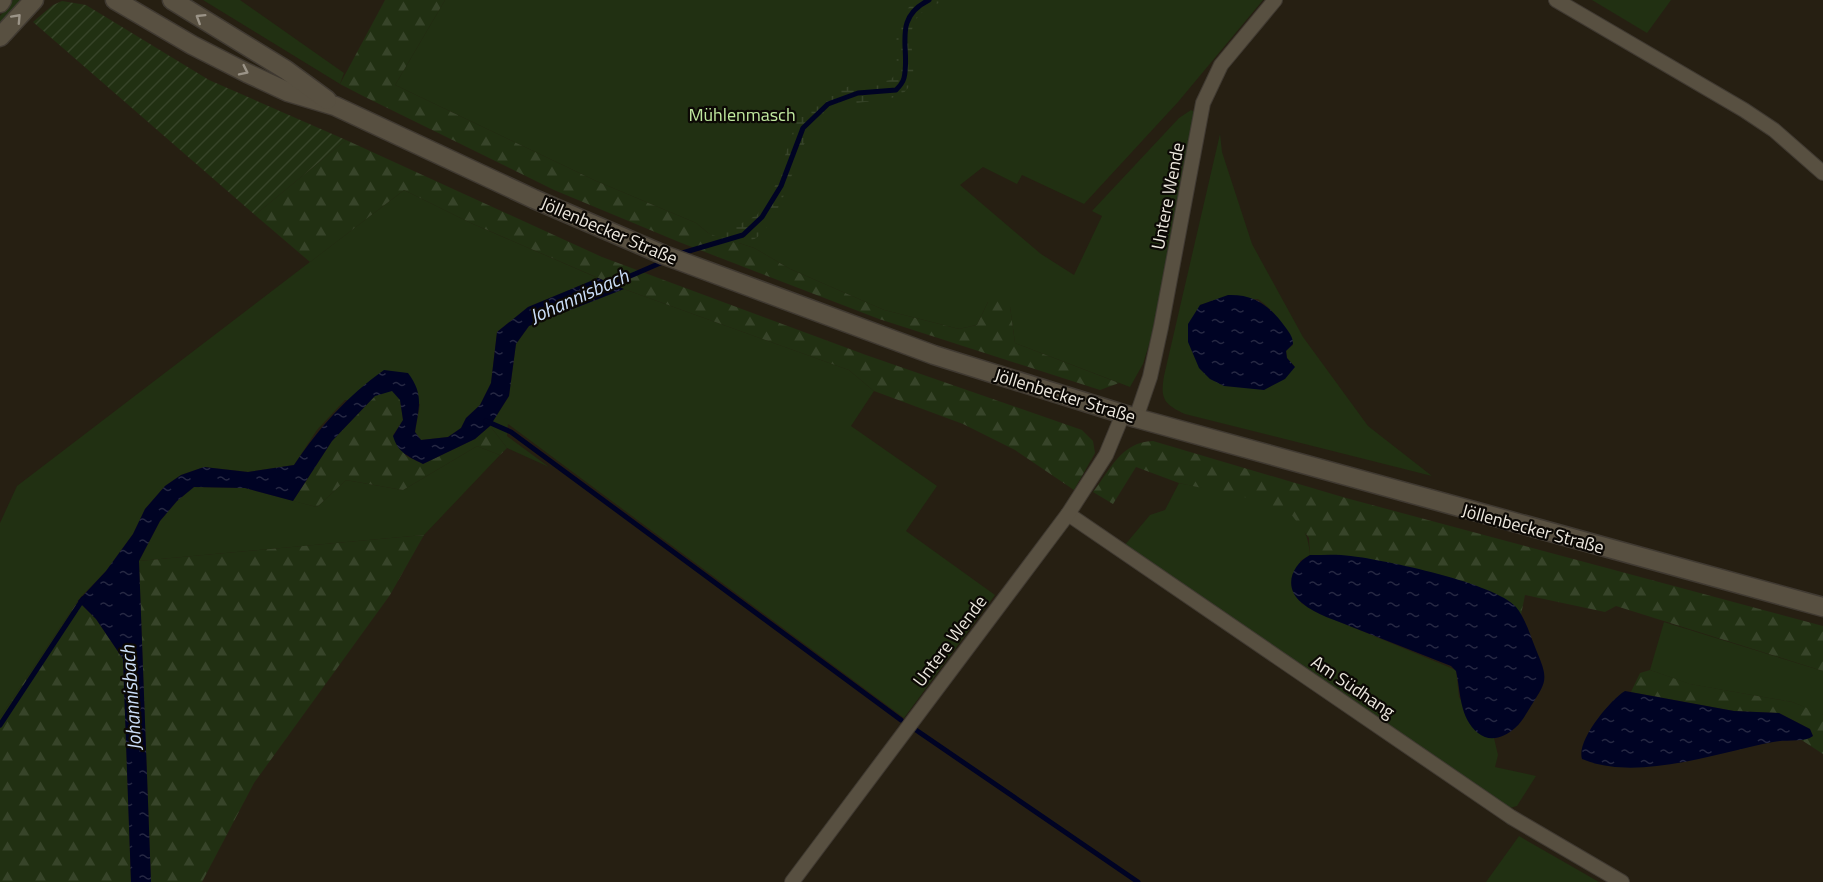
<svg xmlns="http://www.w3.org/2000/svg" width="1823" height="882" font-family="'Titillium Web',sans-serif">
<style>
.green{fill:#213012;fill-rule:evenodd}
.forest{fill:url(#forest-firs)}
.wetland{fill:url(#wetland-marsh)}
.garden{fill:url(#garden-furrows)}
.water{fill:url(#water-ripples)}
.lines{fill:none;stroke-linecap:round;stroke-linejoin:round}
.stream{stroke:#000324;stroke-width:5}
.minor-casing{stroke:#403a32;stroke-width:16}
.secondary-casing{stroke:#403a32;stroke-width:21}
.minor{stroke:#585041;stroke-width:14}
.secondary{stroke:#585041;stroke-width:18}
.oneway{stroke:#9b9488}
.labels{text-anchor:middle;stroke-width:4.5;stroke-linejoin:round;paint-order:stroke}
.park-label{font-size:18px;fill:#c0e99f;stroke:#0c0905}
.street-label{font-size:18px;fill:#ede8df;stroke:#0c0905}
.water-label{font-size:20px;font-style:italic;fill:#cbdef9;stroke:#0c0905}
</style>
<defs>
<pattern id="forest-firs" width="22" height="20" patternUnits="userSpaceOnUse" patternTransform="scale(1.5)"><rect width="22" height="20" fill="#213012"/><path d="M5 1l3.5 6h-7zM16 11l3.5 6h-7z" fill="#374429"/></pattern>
<pattern id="wetland-marsh" width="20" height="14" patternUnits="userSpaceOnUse" patternTransform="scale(1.5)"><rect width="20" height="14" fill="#213012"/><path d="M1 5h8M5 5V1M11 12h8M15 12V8" fill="none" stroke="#374429"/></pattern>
<pattern id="garden-furrows" width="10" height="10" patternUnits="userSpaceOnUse" patternTransform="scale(1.5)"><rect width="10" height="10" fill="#213012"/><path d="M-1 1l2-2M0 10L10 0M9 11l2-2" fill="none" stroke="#374429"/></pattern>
<pattern id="water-ripples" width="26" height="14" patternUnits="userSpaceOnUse" patternTransform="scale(1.5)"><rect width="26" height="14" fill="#000324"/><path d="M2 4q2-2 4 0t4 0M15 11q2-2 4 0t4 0" fill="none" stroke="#262843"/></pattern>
</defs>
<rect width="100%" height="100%" fill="#261f12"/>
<g class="green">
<path d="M13,0h9l-22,25v-9z"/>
<path d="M203,0h37l104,73 -4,11z"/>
<path d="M445,0h818l-85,102 -94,102 -62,-29 -5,9 -34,-17 -23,18 81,69 33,21 28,-59 -10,-5 87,-93 12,-8 5,3 -45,225 -8,26 -13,23 -115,-44 -5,-36 -22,-5 -11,23 -18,4 -75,-19 -94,-41 -36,-21 -46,-15 -12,-10 -100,-42 -201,-96z"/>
<path d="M1592,0h79l-24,33z"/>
<path d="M1220,134l2,18 30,92 51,93 65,89 64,50 -247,-62c-21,-10 -25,-15 -21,-38zM1258,299c17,12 25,26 35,46l-7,5 1,8 8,9 -95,-62 13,-4z"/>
<path d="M404,190l67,33 127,55 -70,29 -31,25 -6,51 -11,22 -14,13 -5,10 -13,9 -27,3 -6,-8 5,-28 -75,-4 -28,30 -23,35 -46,7 -44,-5 -23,8 -16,11 -20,23 -12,25 -27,37 -27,28 -79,119v-195l17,-37z"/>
<path d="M624,289l225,81 25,21 -23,35 86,60 -31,45 89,64 -91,123 -396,-294 -1,12 42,31 -42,-19 -17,-22 19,-30 7,-52 13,-18z"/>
<path d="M477,446l23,9 -76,80 -285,26 21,-40 17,-20 17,-14 51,1 72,19 29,-27 57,10z"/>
<path d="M1179,483c28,6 92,14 113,31 12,10 17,26 18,41l-10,6 1,42 15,9 140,58 3,27 29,41h6l4,17 -3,12 41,9 -19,30 -7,2 -29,-19 -357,-243 26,-31 15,-5z"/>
<path d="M1664,622l159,49v44l-31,-13 -103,-18 -39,-14z"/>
<path d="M1519,836l80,46h-113z"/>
</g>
<g class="forest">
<path d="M385,0h60l-50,85 201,96 100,42 12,10 46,15 36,21 94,41 75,19 18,-4 11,-23 16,-3 6,8 5,36 104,40 -19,7 -221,-71 -200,-77 -125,-52 -189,-93 -25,-13z"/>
<path d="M346,140l256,117 264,98 216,75 11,11 2,12 -21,37 -59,-40 -52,-26 -89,-33 -25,-21 -225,-81 -153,-66 -67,-33 -94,72 -55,-47z"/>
<path d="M392,391l8,9 3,20 -10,15 13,21 17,8 52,-25 15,-13 17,22 -7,7 -23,-9 -74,44 -57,-10 -29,27 -24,-6 39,-60 43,-45z"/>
<path d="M1153,441l193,57 477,128v45l-207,-65 -11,6 -80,-17 -4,20c-25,-38 -166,-60 -211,-60l-1,-17 -18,-24 -29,-13 -83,-18 -43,-16 -23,37 -20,-12c18,-23 28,-50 60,-51z"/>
<path d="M424,535l-34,60 -136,188 -52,99h-51l-12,-321z"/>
<path d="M78,601l18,18 27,40 8,223h-131v-164z"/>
<path d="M1650,670l40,14 102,18 28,11 3,2v39l-23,-15 13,-3 -3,-7 -31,-16 -45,-2 -103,-19 9,-19z"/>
</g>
<path class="wetland" d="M917,0h32c-65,16 -22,62 -41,88 -14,20 -62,7 -86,28 -28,23 -39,131 -84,127 -10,-1 -21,-7 -30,-10l32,-9 17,-9 18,-29 21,-64 28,-28 33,-10 25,1 -1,-3 9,-2 7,-7c0,-28 -6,-54 20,-73z"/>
<path class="garden" d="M62,1l24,4 123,75 137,60 -91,75 -222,-193 20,-17z"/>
<g class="water">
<path d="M598,278l26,11 -95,37 -13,18 -7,52 -19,30 -15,13 -52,25c-15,-8 -25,-11 -30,-28l10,-16 -3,-20 -8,-9 -17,5 -43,45 -39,60 -48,-13 -51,-1 -17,14 -17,20 -21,40 12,321h-20l-8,-223 -27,-40 -18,-18 28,-30 27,-37 12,-25 20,-23 16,-11 23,-8 44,5 46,-7c26,-38 53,-69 90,-95l24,3c16,21 11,34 7,59l6,8 27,-3 13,-9 5,-10 14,-13 11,-22 6,-51 31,-25z"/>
<path d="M1228,295c27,-1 42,11 58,33 4,6 7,9 7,16l-7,7 1,7 8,9 -10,12 -21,11 -40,-4 -14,-7 -11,-11 -11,-26v-18l12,-19z"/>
<path d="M1310,555c14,0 28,-1 41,1 34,4 144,27 165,51 10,12 15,31 21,45 12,28 9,30 -6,54 -5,8 -9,16 -16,22 -10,9 -25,15 -37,5 -19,-16 -17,-40 -22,-62l-5,-5c-33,-13 -66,-26 -99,-39 -16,-7 -36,-12 -50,-24 -19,-15 -11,-38 8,-48z"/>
<path d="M1625,691l109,20 45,2 31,16 3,7c-9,7 -28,3 -40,6 -56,11 -137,40 -191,17 -6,-18 28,-59 43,-68z"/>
</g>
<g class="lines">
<g class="stream">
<path d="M679,254l64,-19 19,-18 19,-31 22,-58 25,-24 30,-11 38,-3c3,-3 7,-8 8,-12 7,-29 -13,-59 25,-78"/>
<path d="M607,286l58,-25"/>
<path d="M486,421l25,11 390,288"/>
<path d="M0,725l83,-126"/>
<path d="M916,730l222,152"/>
</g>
<defs>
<g id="minor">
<path d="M1556,0l188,110 30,20 49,43"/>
<path d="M1136,418l14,-41 11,-50 42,-224 18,-38 54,-65"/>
<path d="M1068,514l443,303 111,65"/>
<path d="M792,882l276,-368 38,-59 17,-41"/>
</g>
<g id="secondary">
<path d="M115,0l77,45 55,28 41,19 47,14 199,93 130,56 270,100 202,63 687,189"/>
<path d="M172,0l114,70 41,30"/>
<path d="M0,3l2,-3"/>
<path d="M0,37l34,-37"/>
</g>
</defs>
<use href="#minor" class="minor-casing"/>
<use href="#secondary" class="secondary-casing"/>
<use href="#minor" class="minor"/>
<use href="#secondary" class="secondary"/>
</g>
<defs><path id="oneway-chevron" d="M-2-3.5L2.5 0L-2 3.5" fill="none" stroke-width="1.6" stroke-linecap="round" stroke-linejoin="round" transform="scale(1.5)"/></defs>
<g class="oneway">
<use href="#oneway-chevron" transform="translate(17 18) rotate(-47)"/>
<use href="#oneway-chevron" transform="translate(200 18) rotate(-148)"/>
<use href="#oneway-chevron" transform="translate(244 71) rotate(26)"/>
</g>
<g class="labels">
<g class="park-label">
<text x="742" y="121">Mühlenmasch</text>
</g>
<g class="street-label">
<text transform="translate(1168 196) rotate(-79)" y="6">Untere Wende</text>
<text transform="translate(609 231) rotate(23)" y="6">Jöllenbecker Straße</text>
<text transform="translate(1065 396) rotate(17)" y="6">Jöllenbecker Straße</text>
<text transform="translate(1533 529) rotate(15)" y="6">Jöllenbecker Straße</text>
<text transform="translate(950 641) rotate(-53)" y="6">Untere Wende</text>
<text transform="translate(1353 687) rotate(34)" y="6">Am Südhang</text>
</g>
<g class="water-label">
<text transform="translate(579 296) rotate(-24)" y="7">Johannisbach</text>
<text transform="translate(131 698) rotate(-94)" y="7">Johannisbach</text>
</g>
</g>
</svg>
